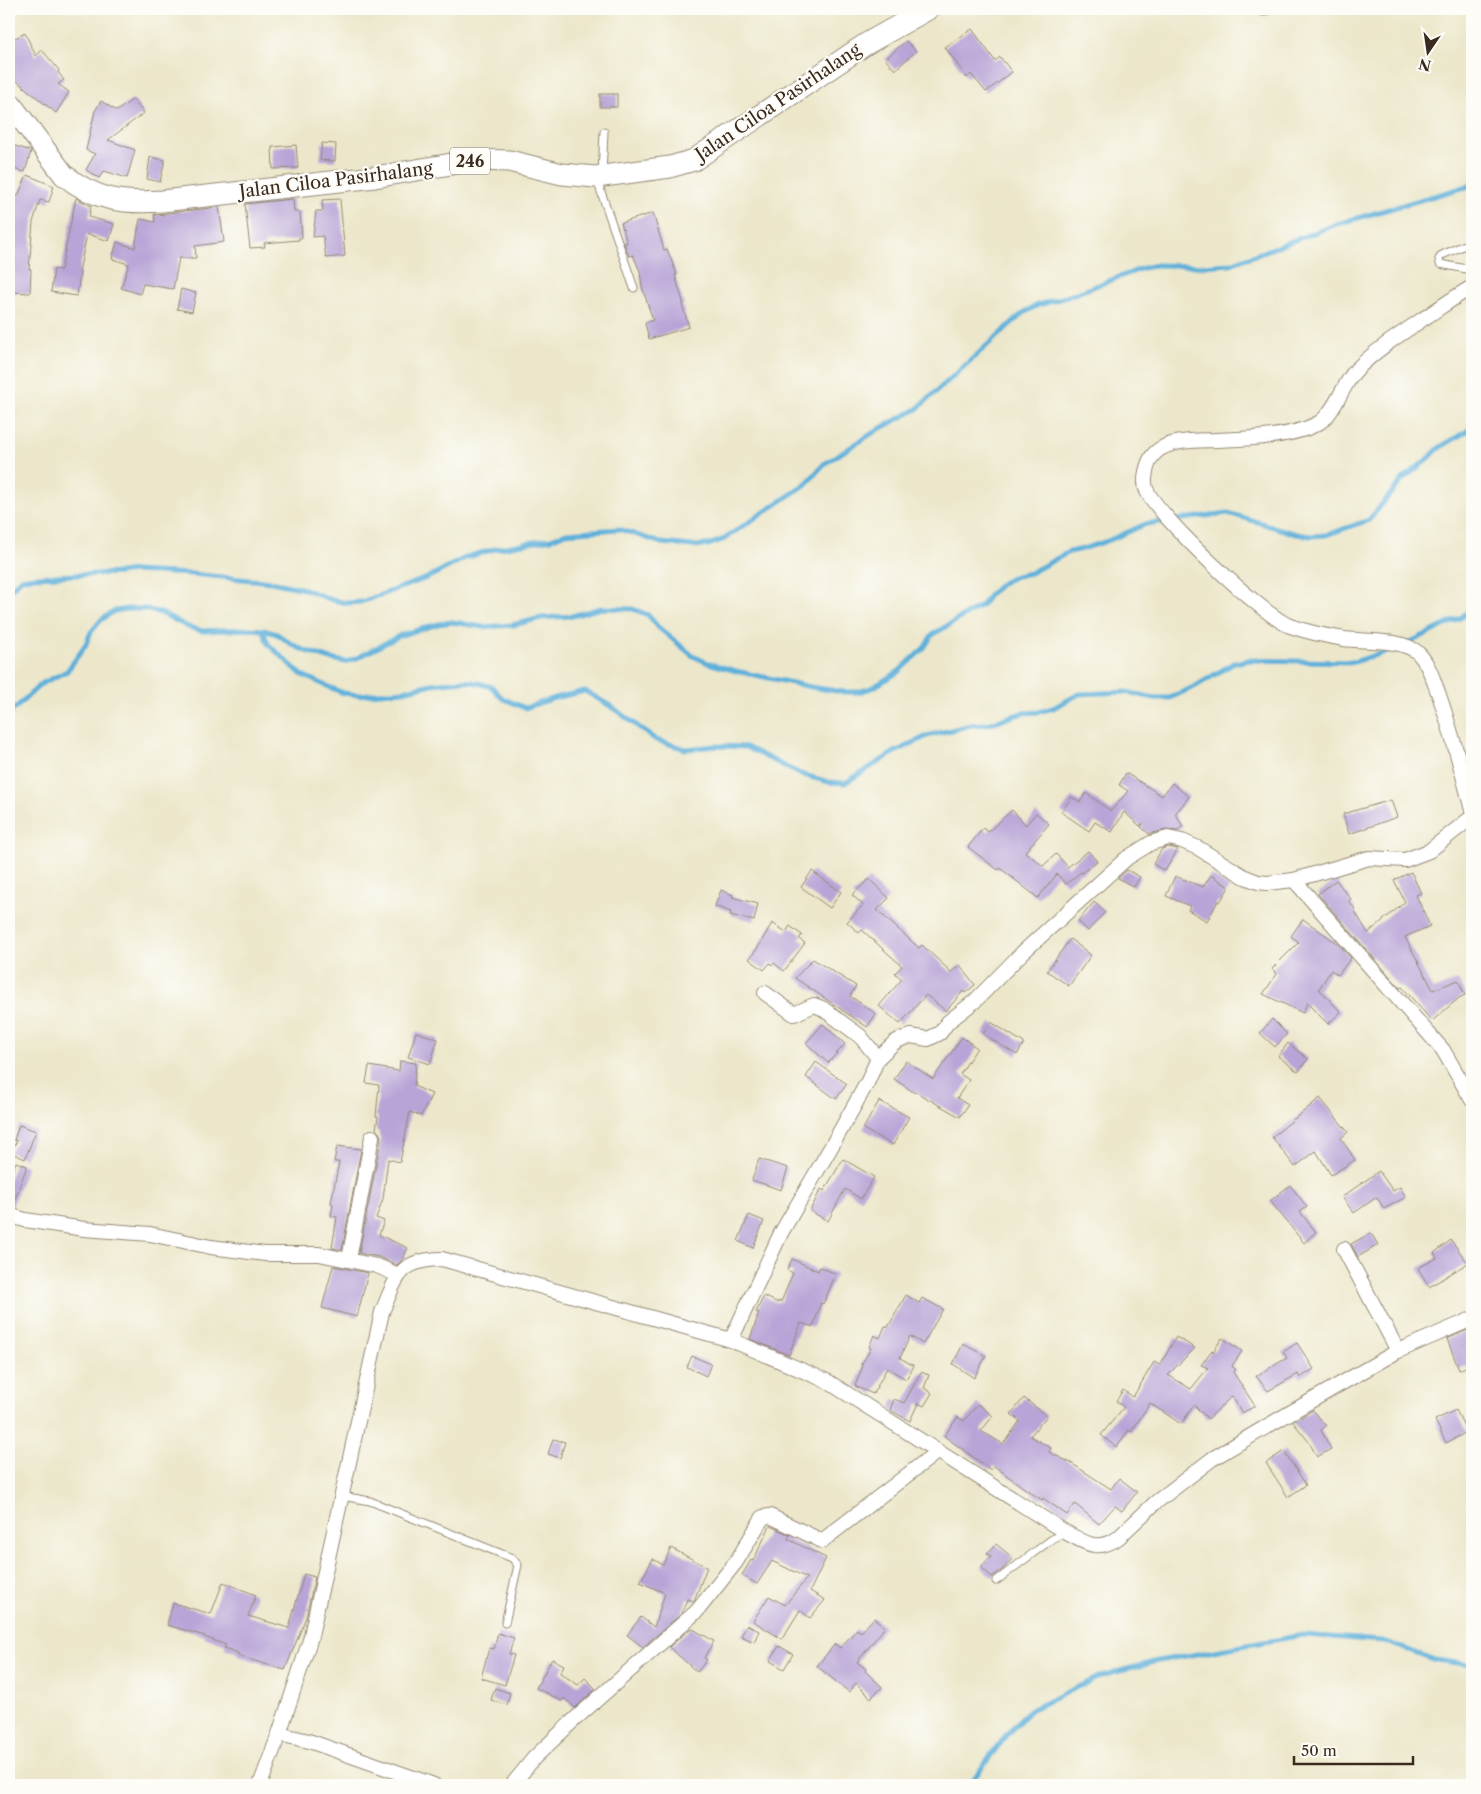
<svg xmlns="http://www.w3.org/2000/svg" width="1481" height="1794" font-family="'Libre Caslon Text',serif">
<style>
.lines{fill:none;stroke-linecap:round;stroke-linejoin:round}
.stream{stroke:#5fb0da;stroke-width:5}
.building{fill:#b8a4d7}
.lane-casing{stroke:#948874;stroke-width:9}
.street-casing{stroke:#948874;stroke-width:16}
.primary-casing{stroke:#948874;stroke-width:23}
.lane{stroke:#fff;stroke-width:7}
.street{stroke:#fff;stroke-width:14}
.primary{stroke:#fff;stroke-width:21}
.labels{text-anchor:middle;stroke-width:4.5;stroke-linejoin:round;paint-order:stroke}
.shield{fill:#fdfcf7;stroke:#75695f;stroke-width:1}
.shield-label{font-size:16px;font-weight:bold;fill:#3b2a1e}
.street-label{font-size:18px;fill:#3b2a1e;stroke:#fdfcf7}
</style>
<rect width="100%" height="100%" fill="#fdfcf7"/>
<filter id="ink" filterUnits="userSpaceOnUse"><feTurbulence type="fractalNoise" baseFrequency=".02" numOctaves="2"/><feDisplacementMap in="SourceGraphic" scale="10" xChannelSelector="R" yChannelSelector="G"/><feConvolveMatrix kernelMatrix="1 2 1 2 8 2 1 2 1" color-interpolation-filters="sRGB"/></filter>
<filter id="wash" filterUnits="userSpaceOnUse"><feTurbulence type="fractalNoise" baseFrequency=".0096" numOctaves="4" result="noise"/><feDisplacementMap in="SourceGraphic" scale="20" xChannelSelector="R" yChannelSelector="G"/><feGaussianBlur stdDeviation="1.12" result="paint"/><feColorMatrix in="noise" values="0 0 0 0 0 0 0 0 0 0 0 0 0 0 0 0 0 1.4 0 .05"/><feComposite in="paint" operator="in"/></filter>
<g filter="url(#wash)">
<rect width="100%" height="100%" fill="#ece7ca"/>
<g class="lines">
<g class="stream">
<path d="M9,591l12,-12 13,-2 85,-4 15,-2 58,3 79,8 33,7 28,11 15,3 14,-1 66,-24 40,-21 28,-8 56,-10 15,-6 53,-4 42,14 31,3 16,-1 14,-5 83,-55 19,-21 55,-35 38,-20 97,-88 11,-9 13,-7 31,-9 74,-28 14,-3 45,1 29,-2 106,-40 135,-39"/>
<path d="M263,630l5,14 34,31 41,18 15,2 45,-4 29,-7 31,-3 15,2 14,4 10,11 23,10 30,-10 30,-7 27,16 44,33 30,9 30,-3 30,1 54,27 29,8 16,1 48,-30 34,-17 44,-11 16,-1 36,-11 16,-1 14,-4 26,-14 46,-2 30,6h15l26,-12 38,-23 15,-3 105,2 44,-14"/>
<path d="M1406,644l54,-26 12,-9"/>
<path d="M9,714l32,-30 26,-13 18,-25 6,-14 10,-12 13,-9 15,-2h16l16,4 27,14 14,4 47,-2 15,1 13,4 13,9 13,7 28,9 15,3 13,-5 42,-22 37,-11 14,-2 32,5 29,-2 28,-7 31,-2 29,-8 32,1 15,6 10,12 35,29 15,7 28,8 75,16 32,5h15l14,-4 26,-16 26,-24 8,-13 50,-30 8,-11 12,-11 14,-7 14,-3 39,-21 14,-3 27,-9 36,-16 82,-11 68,21 15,2 15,-1 43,-15 34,-41 26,-21 10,-10 33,-20"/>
<path d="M969,1785l38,-51 23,-24 71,-34 57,-15 145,-26 80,6 53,19 36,5"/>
</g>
</g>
<g id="blocks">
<g class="building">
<path d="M972,29l23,32 5,-4 12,15 -26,20 -15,-18 -4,4 -22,-31z"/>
<path d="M25,33l11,23 6,-6 17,20 -1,2 6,8 -6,4 11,8 -13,21 -37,-30 -10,-11v-31z"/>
<path d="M906,41l10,10 -21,19 -10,-11z"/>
<rect x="600" y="94" width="17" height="13"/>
<path d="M133,99l11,14 -36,27 27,10 -8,28 -23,-7 -5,7 -13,-8 9,-16 -9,-4 9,-39 6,-10 16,10z"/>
<path d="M322,143l14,1 -1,17 -15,-1z"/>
<path d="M9,144l22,7 -6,21 -16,-4z"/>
<path d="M296,145l2,23 -25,1 -1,-22z"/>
<path d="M150,157l15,3 -5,22 -13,-3z"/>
<path d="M27,175l27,11 -5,16 -9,-2 -7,22 -4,47h2l-1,24 -21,-1v-73l7,-23h2z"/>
<path d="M76,198l15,8 -2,11 25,7 -5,17 -22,-7 -8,38 1,1 -3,23 -26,-4 3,-23 7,1z"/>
<path d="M293,199l1,13h6l2,26h-3v2l-35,3 1,4 -15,1 -5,-44z"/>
<path d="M340,199l5,57 -19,2 -3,-22 -10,1 3,-26h7l-1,-11z"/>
<path d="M219,207l5,35 -29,4 1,12h-17l-6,31 -30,-5 -3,10 -19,-6 8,-24 -17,-5 5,-17 18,6 5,-29 15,3 -1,-8 10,2 -4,-2z"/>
<path d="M653,213l11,37 3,-1 10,26h-2l9,30h-2l7,22 -40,12 -4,-16 8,-3 -11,-33 -2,-16 -7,-16 -4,1 -5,-13h3l-6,-20z"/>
<path d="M181,289l15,4 -4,19 -15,-3z"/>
<path d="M1126,773l36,23 10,-13 17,14 -14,17 8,12 -6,5 -11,-1 -17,4 -8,-7 2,-4 -3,3 -16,-14 -12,20 -17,-10 -6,9 -28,-19 11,-15 8,5 6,-9 25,18 17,-20 -9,-6z"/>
<path d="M1391,800l6,17 -48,17 -6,-20z"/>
<path d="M1012,810l14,15 10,-12 13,11 -24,28 18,14 13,-12 12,13 20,-16 9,10 -15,12 -1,-1 -15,12 -9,-10 -19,24 -38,-30 -2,2 -30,-23 15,-19 5,4z"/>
<path d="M1168,847l10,2 -13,22 -12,-7 9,-15z"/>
<path d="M1127,870l13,7 -6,10 -16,-9z"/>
<path d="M812,871l29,21 -11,16 -29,-21z"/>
<path d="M1411,872l10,21 -5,2 14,31 -25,11 28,53 25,-10 7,15 -6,3 -27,23 -30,-34 -2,1 -82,-94 18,-14 15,19 -2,2 6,8 -1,1 14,23 37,-31 -11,-22z"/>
<path d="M1211,875l18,12 -9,15 -2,-1 -11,20 -19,-11 2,-4 -24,-10 9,-20 28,11z"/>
<path d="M869,879l20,19 -12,12 42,38 3,-3 29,27 9,-7 15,20 -10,8 -2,-2 -17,20 -20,-16 -26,29 -21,-18 23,-27 -7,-6 7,-7 -40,-36 -3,3 -12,-11 16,-17 -11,-10z"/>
<path d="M721,890l12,5 -1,2 26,7 -4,17 -24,-6 1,-3 -16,-6z"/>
<path d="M1094,902l11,10 -17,19 -10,-10z"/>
<path d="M1303,919l34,24 14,15 -13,17 -7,-5 -12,19 22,23 -13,12 -21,-21 -4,10 -40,-19 14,-20 -5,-5 27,-27 -8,-6z"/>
<path d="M772,923l14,9 4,-6 12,9 -3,4 6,4 -21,28 -10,-8 -2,2 -2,-2 -6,7 -15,-11 8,-10z"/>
<path d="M1070,939l21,16 -22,31 -22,-15z"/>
<path d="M813,959l43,27 -6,10 26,18 -9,13 -72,-49z"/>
<path d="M1272,1019l15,15 -12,13 -15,-14z"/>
<path d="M991,1022l33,21 -7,12 -34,-21z"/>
<path d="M823,1024l22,20 -17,19 -22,-20z"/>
<path d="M416,1032l22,7 -8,25 -22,-7z"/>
<path d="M962,1037l15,11 -17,26 9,6 -12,18 11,7 -8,12 -44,-25 -1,1 -21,-14 12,-18 27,18z"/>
<path d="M1288,1043l20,16 -10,13 -20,-16z"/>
<path d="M400,1061l16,2 -2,23 18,8 -11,22 -11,-4 -10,50 -12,-3 -5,40 -7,19 8,3 -5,14 29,13 -6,12 -5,5 -18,-8 -20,-4 22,-114 -1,-5 -4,-5 2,-12 -2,-1 3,-31 -13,-2 3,-17 30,5z"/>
<path d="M816,1062l31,22 -11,15 -30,-22z"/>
<path d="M1320,1098l28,34 -7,6 14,22 -24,15 -15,-24 -21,16 -23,-30z"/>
<path d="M879,1101l30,16 -16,28 -30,-16z"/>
<path d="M19,1125l17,6 -11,28 -15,-7 7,-11 -3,-1z"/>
<path d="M337,1146l24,3 -19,101 -10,-2 5,-31 -6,-1 2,-12 -2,-1 8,-41h-5z"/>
<path d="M759,1159l29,9 -7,22 -29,-10z"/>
<path d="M843,1159l31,18 -13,22 -16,-10 -17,32 -18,-10 11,-22 3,2z"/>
<path d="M16,1162l11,4 -15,41 -3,-1v-26z"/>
<path d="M1379,1171l14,20 7,-4 6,10 -22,12 -7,-12 -23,16 -12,-16z"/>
<path d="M1290,1185l17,22 -7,5 16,20 -12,11 -34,-42z"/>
<path d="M749,1215l15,6 -11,27 -15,-7z"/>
<path d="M1371,1233l7,12 -20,12 -7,-13z"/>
<path d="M1451,1240l17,23 -39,24 -11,-19 19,-10 -3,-5z"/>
<path d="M792,1259l26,12 2,-4 16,7 -13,30 -2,-1 -8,24 -12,-4 -12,32 -39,-16 9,-26 -3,-1 8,-16 14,7v-2l3,1 12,-29 -6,-3z"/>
<path d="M333,1266l35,7 -11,44 -35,-9z"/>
<path d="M906,1295l13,8 3,-5 21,11 -20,35 -13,-8 -10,22 14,8 -8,13 -19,-11 -14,26 -18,-8 8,-20 -2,-1 10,-17 -2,-1 5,-12 6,3 5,-12 3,1z"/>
<path d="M1472,1328v36l-13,6 -12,-31z"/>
<path d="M1176,1337l19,11 -27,27 23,14 17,-21 -7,-3 11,-15 1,2 9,-14 20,13 -10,15 4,4 -3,2 22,34 -13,7 -10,-17 -24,23 -14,-14 -13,19 -31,-21 -19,29 -2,-2 -13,17 -15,-12 23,-28 -8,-6 7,-11 10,7 21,-35 6,3z"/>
<path d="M1297,1343l17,26 -14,9 -2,-4 -30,17 -12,-15 31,-18 -4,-6z"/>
<path d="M963,1344l23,12 -12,22 -21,-14z"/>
<path d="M692,1356l19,8 -5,12 -19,-9z"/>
<path d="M921,1372l8,3 -5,13 8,5 -8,13 -6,-3 -8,18 -20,-11 4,-11 10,4z"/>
<path d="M1024,1398l23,18 -17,20 21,12 -2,4 22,11 40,26 8,-11 18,14 -15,19 -7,-5 -16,18 -24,-20 -8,11 -24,-17 -1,2 -15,-10 -33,-24 -3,4 -47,-34 14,-19 6,4 14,-17 15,12 -12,15 22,13 17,-23 -9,-7z"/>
<path d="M1313,1410l13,16 -5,4 10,19 -14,8 -8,-15 -16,-20z"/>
<path d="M1456,1410l11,22 -21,11 -11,-23z"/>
<path d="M553,1439l12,3 -5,16 -12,-4z"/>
<path d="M1284,1451l22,34 -18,12 -22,-34z"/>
<path d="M770,1526l20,9 -2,4 38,19 -16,33 15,9 -15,18 -10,-8 -18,29 -29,-18 16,-25 16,9 22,-27 -35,-17 -15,23 -15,-9 9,-15 2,1z"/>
<path d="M996,1544l17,14 -10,11 -11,8 -11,-10 10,-11 -4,-2z"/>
<path d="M671,1548l36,19 -13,34 -7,-2 -5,14 -39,34 -16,-12 14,-18 13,10 11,-34 -25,-11 13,-23 10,6z"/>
<path d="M304,1574l11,3 -9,40 -21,53 -47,-14v-3l-14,-5 2,-3 -22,-8 1,-1 -38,-11 6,-22 38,11 12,-32 33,13 -8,21 41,12z"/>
<path d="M874,1618l11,9 -28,35 9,7 -1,2 17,16 -11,11 -15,-15 -7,9 -32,-26 18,-22 5,4 17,-19 4,3z"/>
<path d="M747,1625l12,6 -5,11 -13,-6z"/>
<path d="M691,1628l23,13 -10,17 3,2 -10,12 -28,-25z"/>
<path d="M498,1633l16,5 -5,16 5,1 -9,30 -24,-7 8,-30 5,1z"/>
<path d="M779,1646l14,8 -9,15 -14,-8z"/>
<path d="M552,1659l12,6 -4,8 18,12 7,-7 11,11 -21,19 -11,-10 -2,3 -26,-13z"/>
<path d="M495,1688l15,5 -3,12 -16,-5z"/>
</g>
</g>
</g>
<g filter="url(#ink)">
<use href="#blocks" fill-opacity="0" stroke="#948874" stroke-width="1"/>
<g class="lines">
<defs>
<g id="lane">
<path d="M1263,12l8,-3"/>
<path d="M602,174l2,-42"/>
<path d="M597,180l37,108"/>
<path d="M1472,242l-30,13 -3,4 1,5 32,6"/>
<path d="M342,1496l28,5 142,57 6,7 -13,58"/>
<path d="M996,1581l56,-42 13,-7"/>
</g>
<g id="street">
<path d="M1472,287c-16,9 -31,20 -46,30 -24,16 -49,32 -70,53 -13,14 -21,42 -36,52 -23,15 -75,17 -103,18 -18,1 -48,-1 -62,13 -8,8 -13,28 -8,38 14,28 115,124 143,135 17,6 36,10 54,13 21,3 60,-1 75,15 10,10 15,28 20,41 13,38 23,76 33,115"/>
<path d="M1294,880l149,170 29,50"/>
<path d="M765,993l29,21 20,-9 8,3 38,28 18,22"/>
<path d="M9,1215l16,5 59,9 66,5 61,13 54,7h54l58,12 21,9"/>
<path d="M1344,1249l54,102"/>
<path d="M349,1259l23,-122"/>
<path d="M731,1340l50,-107 53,-91 34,-61 10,-23 17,-16 6,-3 10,-3 17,3 12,-6 8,-11 27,-21 47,-48 105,-95 24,-15 17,-5 14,3 16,7 47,29 13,5 9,1 27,-3 75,-22 36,2 24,-9 43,-34"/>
<path d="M279,1734l30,7 125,44"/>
<path d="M260,1785l19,-51 31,-94 72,-328c15,-35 16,-52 60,-53l289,81 96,41 238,151c20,10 31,21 53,6l37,-35 57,-44 69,-41 117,-67 74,-32"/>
<path d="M512,1785l22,-27 41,-39 122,-108 39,-49 27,-45 7,-1 52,25 115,-89"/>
</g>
<path id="primary" d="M9,102l55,73c31,25 59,29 98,26l213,-24 100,-17 34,1 53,13 34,3 74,-10 24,-7 172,-116 62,-35"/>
</defs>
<use href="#lane" class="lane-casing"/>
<use href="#street" class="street-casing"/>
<use href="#primary" class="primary-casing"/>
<use href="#lane" class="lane"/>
<use href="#street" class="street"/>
<use href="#primary" class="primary"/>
</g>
</g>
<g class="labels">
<rect class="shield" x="450" y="147.5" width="40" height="27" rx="4"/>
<g class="shield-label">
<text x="470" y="167">246</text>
</g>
<g class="street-label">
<text transform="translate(778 102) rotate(-34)" y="6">Jalan Ciloa Pasirhalang</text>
<text transform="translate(336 180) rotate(-7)" y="6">Jalan Ciloa Pasirhalang</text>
</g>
</g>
<rect width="1481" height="1794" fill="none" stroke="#fdfcf7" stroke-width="30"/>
<g transform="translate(1428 52) rotate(193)" stroke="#fdfcf7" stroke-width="4" paint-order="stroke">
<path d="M0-4L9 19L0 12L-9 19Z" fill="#3b2a1e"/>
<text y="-8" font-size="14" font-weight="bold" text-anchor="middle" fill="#3b2a1e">N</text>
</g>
<path d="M1294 1756v8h119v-8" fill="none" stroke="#3b2a1e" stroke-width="2.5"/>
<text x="1301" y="1756" font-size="15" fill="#3b2a1e" stroke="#fdfcf7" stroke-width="4" paint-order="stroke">50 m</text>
</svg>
